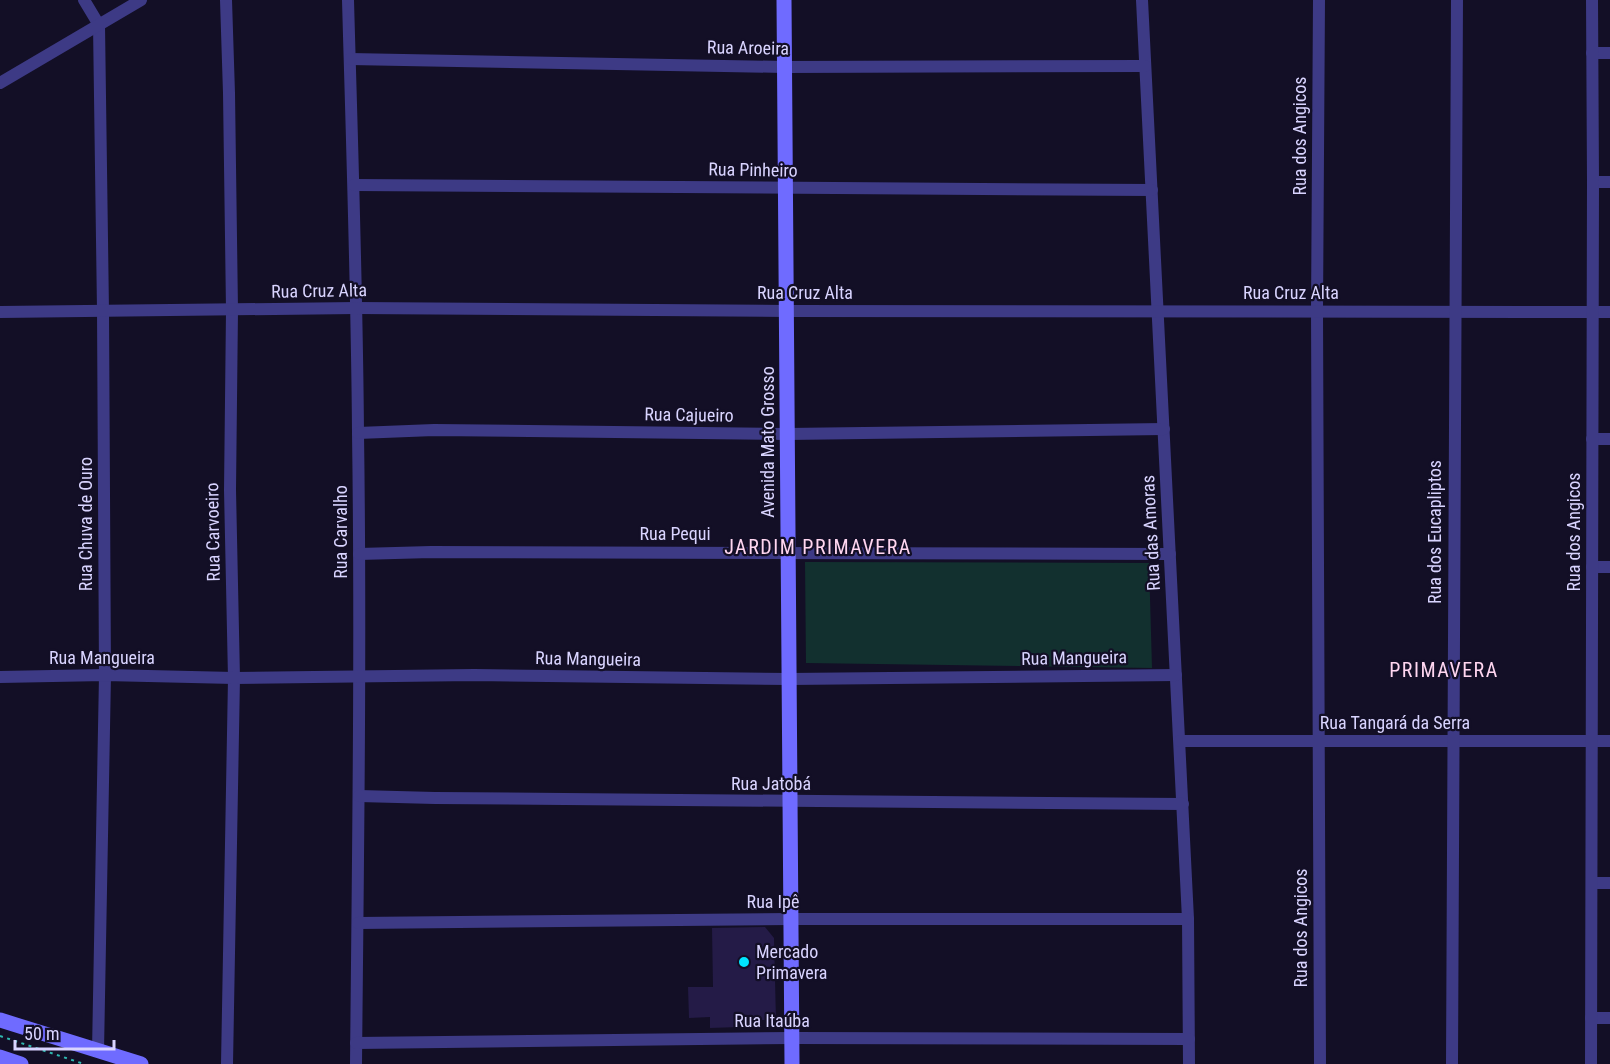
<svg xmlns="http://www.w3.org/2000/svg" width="1610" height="1064" font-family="'Roboto Condensed',sans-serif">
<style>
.green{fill:#12302f}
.building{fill:#241b47}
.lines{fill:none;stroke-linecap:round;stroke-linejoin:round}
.path{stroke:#2fb8b0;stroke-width:2;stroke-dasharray:3 4.5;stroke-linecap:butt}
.street{stroke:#3d3a85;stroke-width:12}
.secondary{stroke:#6f6bff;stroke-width:15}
.poi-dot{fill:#00e5ff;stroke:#130f26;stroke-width:2}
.labels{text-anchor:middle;stroke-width:4.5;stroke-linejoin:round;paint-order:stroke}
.street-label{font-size:18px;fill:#d9d4ff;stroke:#130f26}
.poi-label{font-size:18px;fill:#d9d4ff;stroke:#130f26;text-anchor:start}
.neighbourhood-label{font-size:20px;letter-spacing:1.5px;fill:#ffd6f0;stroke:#130f26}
</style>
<rect width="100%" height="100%" fill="#130f26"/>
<path class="green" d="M805,562l344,1 3,105 -346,-5z"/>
<path class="building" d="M765,927l9,11 2,82h-37v7l-29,1v-11l-21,1 -1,-31h25l-1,-59z"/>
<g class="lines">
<path class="path" d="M0,1036l84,28"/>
<g class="street">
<path d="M84,0l15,25 4,286 2,364 -7,376"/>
<path d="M226,0l3,93 3,217 -2,180 4,188 -7,386"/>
<path d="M348,0c4,144 9,289 10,433 3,210 0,421 -2,631"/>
<path d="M1142,0l46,919 1,145"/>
<path d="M1319,0l-2,311 3,753"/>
<path d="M1592,53h18"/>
<path d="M350,59l434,8 361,-1"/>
<path d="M0,83l141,-83"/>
<path d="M1593,182h17"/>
<path d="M354,185l798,5"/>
<path d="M0,312l356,-4 430,3 824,1"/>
<path d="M358,433l76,-3 353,4 377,-5"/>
<path d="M1592,439h18"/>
<path d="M359,554l72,-2 739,2"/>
<path d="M1592,567h18"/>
<path d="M0,677l105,-2 129,3 240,-3 315,4 387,-4"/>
<path d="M1180,741h430"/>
<path d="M359,796l76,2 748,6"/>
<path d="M1593,883h17"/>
<path d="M358,923l433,-4h397"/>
<path d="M1591,1018h19"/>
<path d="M356,1043l436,-5 397,1"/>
<path d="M1452,1064l5,-1064"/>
<path d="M1591,1064l2,-882 -1,-182"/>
</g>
<g class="secondary">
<path d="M784,0l8,1064"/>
<path d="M0,1020l141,44"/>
<path d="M0,1057l21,7"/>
</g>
</g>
<circle class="poi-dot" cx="744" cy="962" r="6"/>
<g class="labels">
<g class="street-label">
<text transform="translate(748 48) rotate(1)" y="6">Rua Aroeira</text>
<text transform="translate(1300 136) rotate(-90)" y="6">Rua dos Angicos</text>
<text transform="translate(753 170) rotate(1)" y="6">Rua Pinheiro</text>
<text transform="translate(319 291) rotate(-1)" y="6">Rua Cruz Alta</text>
<text x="805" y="299">Rua Cruz Alta</text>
<text x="1291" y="299">Rua Cruz Alta</text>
<text transform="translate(689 415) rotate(1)" y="6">Rua Cajueiro</text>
<text transform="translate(768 442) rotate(-90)" y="6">Avenida Mato Grosso</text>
<text transform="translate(86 524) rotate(-90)" y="6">Rua Chuva de Ouro</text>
<text transform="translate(213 532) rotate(-91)" y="6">Rua Carvoeiro</text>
<text transform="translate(341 532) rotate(-90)" y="6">Rua Carvalho</text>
<text transform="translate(1435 532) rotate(-90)" y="6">Rua dos Eucapliptos</text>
<text transform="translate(1574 532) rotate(-90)" y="6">Rua dos Angicos</text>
<text transform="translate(1151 533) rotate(-93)" y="6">Rua das Amoras</text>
<text x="675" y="540">Rua Pequi</text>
<text x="102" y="664">Rua Mangueira</text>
<text transform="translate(1074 658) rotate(-1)" y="6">Rua Mangueira</text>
<text transform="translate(588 659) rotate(1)" y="6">Rua Mangueira</text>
<text x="1395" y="729">Rua Tangará da Serra</text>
<text x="771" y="790">Rua Jatobá</text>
<text x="773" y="908">Rua Ipê</text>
<text transform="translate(1301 928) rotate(-90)" y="6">Rua dos Angicos</text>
<text x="772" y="1027">Rua Itaúba</text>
</g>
<g class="poi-label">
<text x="756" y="958">Mercado<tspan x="756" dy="21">Primavera</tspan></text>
</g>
<g class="neighbourhood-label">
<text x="818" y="554">JARDIM PRIMAVERA</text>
<text x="1444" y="677">PRIMAVERA</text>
</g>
</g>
<path d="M15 1040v9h99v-9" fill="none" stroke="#d9d4ff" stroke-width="3"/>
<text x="24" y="1040" font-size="18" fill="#d9d4ff" stroke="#130f26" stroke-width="4.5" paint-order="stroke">50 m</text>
</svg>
